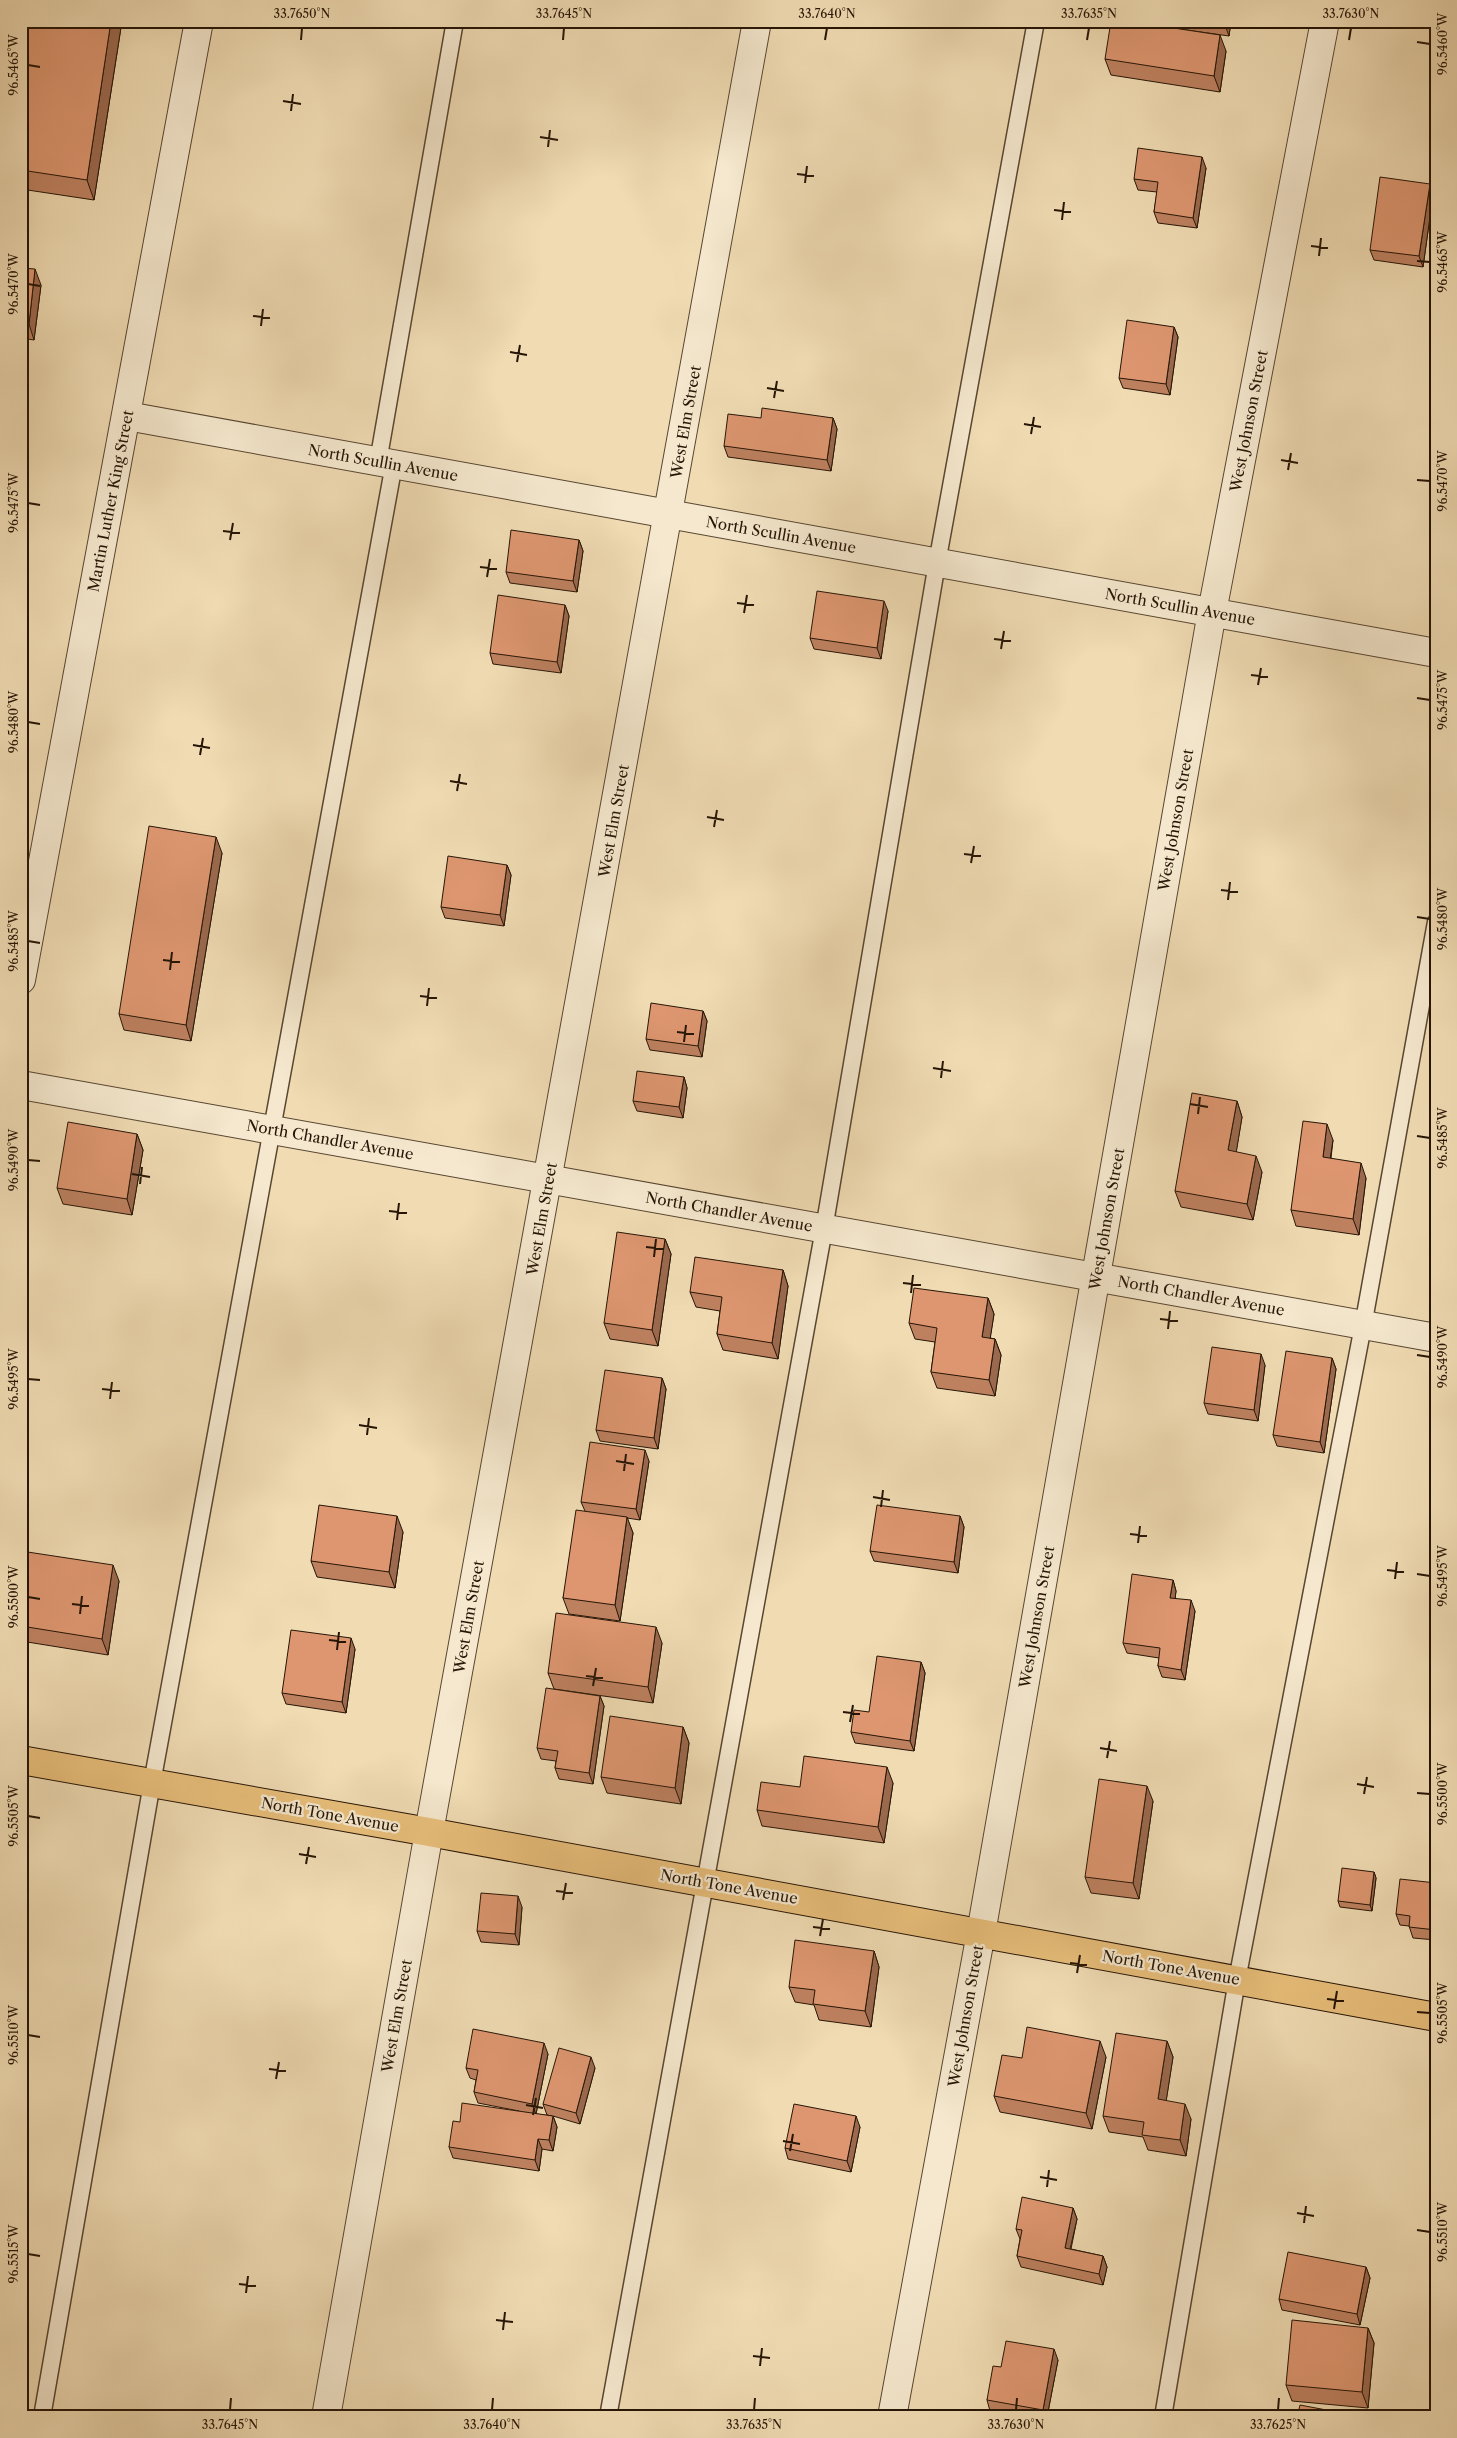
<svg xmlns="http://www.w3.org/2000/svg" width="1457" height="2438" font-family="'Libre Caslon Text',serif">
<style>
.lines{fill:none;stroke-linecap:round;stroke-linejoin:round}
.service-casing{stroke:#584631;stroke-width:19}
.minor-casing{stroke:#584631;stroke-width:30}
.tertiary-casing{stroke:#584631;stroke-width:30}
.primary-casing{stroke:#261506;stroke-width:30}
.service{stroke:#f5e8ce;stroke-width:16}
.minor{stroke:#f5e8ce;stroke-width:28}
.tertiary{stroke:#f5e8ce;stroke-width:28}
.primary{stroke:#e8be7a;stroke-width:28}
.wall{fill:#be8160;stroke:#261506}
.shaded-wall{fill:#9b694e;stroke:#261506}
.building{fill:#dd9670;stroke:#261506}
.ticks{fill:none;stroke:#261506;stroke-width:2}
.labels{text-anchor:middle;stroke-width:4.5;stroke-linejoin:round;paint-order:stroke}
.street-label{font-size:15px;fill:#261506;stroke:#f5e8ce}
.neatline{fill:none;stroke:#261506;stroke-width:2}
.ticks-label{font-size:12px;text-anchor:middle;fill:#261506}
</style>
<rect width="100%" height="100%" fill="#f0dbb3"/>
<filter id="stains"><feTurbulence type="fractalNoise" baseFrequency=".004" numOctaves="4"/><feColorMatrix values="0 0 0 0 .2 0 0 0 0 .09 0 0 0 0 .02 0 0 0 .5 -.17"/></filter>
<radialGradient id="worn" r=".72"><stop offset=".6" stop-color="#630" stop-opacity="0"/><stop offset="1" stop-color="#630" stop-opacity=".3"/></radialGradient>
<g class="lines">
<defs>
<g id="service">
<path d="M378,462l77,-441"/>
<path d="M42,2417l110,-634 242,-1319"/>
<path d="M608,2417l216,-1188 113,-666 99,-542"/>
<path d="M1163,2417l74,-437 126,-654 73,-404"/>
</g>
<g id="minor">
<path d="M127,416l1309,237"/>
<path d="M21,1085l1415,253"/>
<path d="M326,2417l103,-585 328,-1811"/>
<path d="M892,2417l89,-484 231,-1321 113,-591"/>
</g>
<path id="tertiary" d="M21,980l178,-959"/>
<path id="primary" d="M21,1760l408,72 1007,185"/>
</defs>
<use href="#service" class="service-casing"/>
<use href="#minor" class="minor-casing"/>
<use href="#tertiary" class="tertiary-casing"/>
<use href="#primary" class="primary-casing"/>
<use href="#service" class="service"/>
<use href="#minor" class="minor"/>
<use href="#tertiary" class="tertiary"/>
<use href="#primary" class="primary"/>
</g>
<g class="wall">
<path d="M21,21h101l-28,179 -73,-11z"/>
<path d="M1151,21h80l-2,15 -77,-11z"/>
<path d="M1226,51l-6,41 -109,-17 -6,-16z"/>
<path d="M1206,168l-9,60 -39,-5 -4,-11 3,-20 -19,-2 -4,-11z"/>
<path d="M1430,184l3,11 -10,72 -49,-7 -4,-10z"/>
<path d="M21,268l20,17 -7,55 -13,-2z"/>
<path d="M1174,327l4,10 -8,58 -47,-7 -4,-10z"/>
<path d="M761,418h72l4,11 -6,42 -103,-14 -4,-11z"/>
<path d="M579,540l4,11 -6,41 -67,-9 -4,-11z"/>
<path d="M565,605l4,11 -8,57 -68,-9 -3,-11z"/>
<path d="M888,611l-7,48 -67,-10 -4,-11z"/>
<path d="M222,853l-31,188 -67,-11 -5,-16z"/>
<path d="M507,865l4,10 -7,51 -59,-8 -4,-11z"/>
<path d="M703,1011l4,10 -5,36 -52,-7 -4,-11z"/>
<path d="M684,1077l3,11 -4,30 -46,-7 -4,-10z"/>
<path d="M1237,1101l5,16 -6,35 26,20 -9,48 -72,-13 -6,-16z"/>
<path d="M137,1134l6,16 -11,65 -69,-11 -6,-16z"/>
<path d="M1333,1140l-2,18 35,20 -7,57 -63,-9 -5,-16z"/>
<path d="M665,1239l6,15 -13,92 -48,-7 -6,-16z"/>
<path d="M783,1270l5,16 -10,73 -55,-9 -6,-16 3,-23 -24,-4 -6,-15z"/>
<path d="M988,1298l6,16 -4,24 5,1 6,16 -6,41 -58,-8 -6,-16 4,-30 -20,-3 -6,-16z"/>
<path d="M1332,1358l4,11 -12,84 -47,-7 -4,-11z"/>
<path d="M1265,1365l-7,56 -50,-7 -4,-11z"/>
<path d="M662,1378l4,11 -8,60 -58,-8 -4,-11z"/>
<path d="M649,1461l-9,59 -13,-2 6,15 -13,88 -51,-7 -6,-16 22,-87 -4,-9z"/>
<path d="M960,1516l4,11 -6,46 -84,-12 -4,-10z"/>
<path d="M403,1532l-8,56 -78,-11 -6,-16z"/>
<path d="M21,1551l98,30 -11,74 -87,-14z"/>
<path d="M1173,1580l3,11 -1,7 20,13 -10,69 -23,-3 -4,-11 1,-8 -32,-5 -4,-10z"/>
<path d="M662,1643l-9,60 -99,-14 -6,-16z"/>
<path d="M355,1649l-9,64 -60,-9 -4,-11z"/>
<path d="M921,1662l4,11 -11,78 -59,-8 -4,-11 18,-20z"/>
<path d="M600,1696l4,10 -11,78 -34,-5 -4,-11 1,-7 -15,-2 -4,-11z"/>
<path d="M683,1727l6,16 -8,61 -74,-11 -6,-16z"/>
<path d="M893,1783l-9,60 -122,-17 -5,-16 43,-23z"/>
<path d="M1153,1801l-14,98 -48,-6 -6,-16z"/>
<path d="M1374,1872l2,6 -4,33 -32,-4 -2,-6z"/>
<path d="M1436,1883v57l-23,-2 -4,-12 -9,-1 -4,-11z"/>
<path d="M522,1907l-3,38 -38,-3 -4,-11z"/>
<path d="M874,1951l5,16 -8,60 -52,-7 -5,-15 -19,-3 -6,-15z"/>
<path d="M1167,2041l6,16 -7,44 25,18 -5,37 -38,-6 -5,-13 -34,-5 -6,-16z"/>
<path d="M548,2054l-12,60 16,2 -5,-1 -4,-11 52,-36 -15,56 -27,-8 4,11 -4,24 -11,-2 -3,22 -86,-13 -4,-11 11,-25 59,-11 -41,-8 -4,-11 2,-12 -6,-2 -4,-10z"/>
<path d="M1106,2057l-14,72 -92,-17 -6,-16 28,-38z"/>
<path d="M860,2127l-9,45 -63,-13 -3,-11z"/>
<path d="M1073,2208l4,11 -6,30 32,7 4,11 -4,18 -82,-18 -4,-11 3,-17 -4,-10z"/>
<path d="M1366,2267l4,11 -10,47 -78,-15 -3,-11z"/>
<path d="M1368,2328l6,15 -6,65 -76,-7 -6,-16z"/>
<path d="M1058,2360l-11,57h-23l-34,-6 -3,-11 14,-33z"/>
</g>
<g class="shaded-wall">
<path d="M111,21h11l-28,179 -7,-20z"/>
<path d="M1226,21h5l-2,15 -4,-11z"/>
<path d="M1220,35l6,16 -6,41 -6,-16z"/>
<path d="M1202,157l4,11 -9,60 -4,-10z"/>
<path d="M1430,184l3,11 -10,72 -4,-11z"/>
<path d="M35,269l6,16 -7,55 -5,-16z"/>
<path d="M1174,327l4,10 -8,58 -4,-11z"/>
<path d="M833,418l4,11 -6,42 -4,-11z"/>
<path d="M579,540l4,11 -6,41 -4,-11z"/>
<path d="M884,601l4,10 -7,48 -4,-11z"/>
<path d="M565,605l4,11 -8,57 -4,-11z"/>
<path d="M216,837l6,16 -31,188 -5,-16z"/>
<path d="M507,865l4,10 -7,51 -4,-11z"/>
<path d="M703,1011l4,10 -5,36 -4,-11z"/>
<path d="M684,1077l3,11 -4,30 -4,-11z"/>
<path d="M1237,1101l5,16 -8,49 -6,-16z"/>
<path d="M1327,1124l6,16 -5,33 -5,-16z"/>
<path d="M137,1134l6,16 -11,65 -5,-16z"/>
<path d="M1256,1156l6,16 -9,48 -6,-16z"/>
<path d="M1361,1163l5,15 -7,57 -6,-16z"/>
<path d="M665,1239l6,15 -13,92 -6,-16z"/>
<path d="M783,1270l5,16 -10,73 -6,-16z"/>
<path d="M988,1298l6,16 -6,39 -6,-16z"/>
<path d="M995,1339l6,16 -6,41 -6,-16z"/>
<path d="M1261,1354l4,11 -7,56 -4,-11z"/>
<path d="M1332,1358l4,11 -12,84 -4,-11z"/>
<path d="M662,1378l4,11 -8,60 -4,-11z"/>
<path d="M645,1450l4,11 -9,59 -4,-11z"/>
<path d="M397,1516l6,16 -8,56 -6,-16z"/>
<path d="M960,1516l4,11 -6,46 -4,-11z"/>
<path d="M627,1517l6,16 -13,88 -5,-16z"/>
<path d="M113,1565l6,16 -11,74 -6,-16z"/>
<path d="M1173,1580l3,11 -2,17 -4,-10z"/>
<path d="M1191,1600l4,11 -10,69 -4,-10z"/>
<path d="M656,1627l6,16 -9,60 -5,-16z"/>
<path d="M351,1638l4,11 -9,64 -4,-11z"/>
<path d="M921,1662l4,11 -11,78 -4,-10z"/>
<path d="M600,1696l4,10 -11,78 -4,-11z"/>
<path d="M683,1727l6,16 -8,61 -6,-16z"/>
<path d="M887,1767l6,16 -9,60 -6,-16z"/>
<path d="M1147,1786l6,15 -14,98 -6,-16z"/>
<path d="M1374,1872l2,6 -4,33 -2,-6z"/>
<path d="M518,1896l4,11 -3,38 -4,-11z"/>
<path d="M874,1951l5,16 -8,60 -6,-16z"/>
<path d="M1100,2041l6,16 -14,72 -6,-16z"/>
<path d="M1167,2041l6,16 -9,58 -6,-16z"/>
<path d="M544,2043l4,11 -12,60 -4,-10z"/>
<path d="M591,2057l4,11 -15,56 -4,-11z"/>
<path d="M1185,2104l6,15 -5,37 -6,-16z"/>
<path d="M553,2116l4,11 -4,24 -4,-11z"/>
<path d="M856,2116l4,11 -9,45 -4,-11z"/>
<path d="M538,2139l4,10 -3,22 -4,-11z"/>
<path d="M1073,2208l4,11 -9,39 -3,-10z"/>
<path d="M1103,2256l4,11 -4,18 -4,-11z"/>
<path d="M1366,2267l4,11 -10,47 -3,-11z"/>
<path d="M1368,2328l6,15 -6,65 -6,-16z"/>
<path d="M1054,2349l4,11 -11,57h-2l-2,-7z"/>
</g>
<g class="building">
<path d="M21,21h90l-24,159 -66,-10z"/>
<path d="M1111,21h16l93,14 -6,41 -109,-17z"/>
<path d="M1200,21h26l-1,4z"/>
<path d="M1138,148l64,9 -9,61 -39,-6 4,-30 -24,-3z"/>
<path d="M1380,177l50,7 -11,72 -49,-6z"/>
<path d="M21,268l14,1 -6,55 -8,-1z"/>
<path d="M1127,320l47,7 -8,57 -47,-6z"/>
<path d="M762,408l71,10 -6,42 -103,-14 4,-32 33,4z"/>
<path d="M511,530l68,10 -6,41 -67,-9z"/>
<path d="M817,591l67,10 -7,47 -67,-10z"/>
<path d="M498,595l67,10 -8,57 -67,-9z"/>
<path d="M149,826l67,11 -30,188 -67,-11z"/>
<path d="M448,856l59,9 -7,50 -59,-8z"/>
<path d="M651,1003l52,8 -5,35 -52,-7z"/>
<path d="M637,1071l47,6 -5,30 -46,-6z"/>
<path d="M1192,1093l45,8 -9,49 28,6 -9,48 -72,-13z"/>
<path d="M1303,1121l24,3 -4,33 38,6 -8,56 -62,-9z"/>
<path d="M68,1122l69,12 -10,65 -70,-11z"/>
<path d="M617,1232l48,7 -13,91 -48,-7z"/>
<path d="M695,1257l88,13 -11,73 -55,-9 5,-37 -32,-5z"/>
<path d="M914,1288l74,10 -6,39 13,2 -6,41 -58,-8 6,-44 -28,-5z"/>
<path d="M1212,1347l49,7 -7,56 -50,-7z"/>
<path d="M1286,1351l46,7 -12,84 -47,-7z"/>
<path d="M605,1370l57,8 -8,60 -58,-8z"/>
<path d="M590,1442l55,8 -9,59 -55,-7z"/>
<path d="M319,1505l78,11 -8,56 -78,-11z"/>
<path d="M877,1505l83,11 -6,46 -84,-11z"/>
<path d="M576,1510l51,7 -12,88 -52,-7z"/>
<path d="M21,1551l92,14 -11,74 -81,-13z"/>
<path d="M1132,1574l41,6 -3,18 21,2 -10,70 -23,-4 2,-18 -37,-5z"/>
<path d="M556,1613l100,14 -8,60 -100,-14z"/>
<path d="M291,1630l60,8 -9,64 -60,-9z"/>
<path d="M877,1656l44,6 -11,79 -59,-9 3,-22 15,2z"/>
<path d="M546,1688l54,8 -11,77 -34,-5 3,-17 -21,-3z"/>
<path d="M610,1716l73,11 -8,61 -74,-11z"/>
<path d="M804,1756l83,11 -9,60 -121,-17 4,-28 39,5z"/>
<path d="M1099,1779l48,7 -14,97 -48,-6z"/>
<path d="M1342,1868l32,4 -4,33 -32,-4z"/>
<path d="M1400,1879l36,4v47l-27,-3 1,-11 -14,-2z"/>
<path d="M481,1893l37,3 -3,38 -38,-3z"/>
<path d="M795,1940l79,11 -9,60 -52,-7 2,-14 -26,-3z"/>
<path d="M1027,2027l73,14 -14,72 -92,-17 8,-41 20,3z"/>
<path d="M473,2029l71,14 -12,61 -58,-12 4,-22 -12,-2z"/>
<path d="M1116,2033l51,8 -9,58 27,5 -5,36 -38,-5 2,-13 -41,-6z"/>
<path d="M559,2048l32,9 -15,56 -33,-9z"/>
<path d="M462,2103l91,13 -4,24 -11,-1 -3,21 -86,-13 4,-26 7,1z"/>
<path d="M794,2104l62,12 -9,45 -62,-13z"/>
<path d="M1022,2197l51,11 -8,40 38,8 -4,18 -82,-18 5,-26 -6,-1z"/>
<path d="M1288,2252l78,15 -9,47 -78,-15z"/>
<path d="M1292,2320l76,8 -6,64 -76,-7z"/>
<path d="M1006,2341l48,8 -11,61 -56,-10 6,-34 8,1z"/>
<path d="M1300,2405l37,7 -1,5h-39z"/>
</g>
<path class="ticks" d="M301,40l1,-12M563,40l1,-12M825,40l2,-12M1087,40l2,-12M1349,40l2,-12M1417,42l13,2M28,65l12,2M283,101l18,3M291,111l2,-17M540,137l18,3M548,147l2,-17M797,174l17,2M805,183l2,-17M1054,210l17,2M1062,220l2,-18M1311,246l17,2M1319,256l2,-18M1417,261l13,1M28,284l12,2M253,316l17,2M261,326l2,-17M510,352l17,3M517,362l3,-17M767,388l17,3M774,398l3,-17M1024,424l17,3M1031,434l3,-17M1281,460l17,3M1288,470l3,-17M1417,480l13,1M28,503l12,2M223,531l17,2M230,540l3,-17M480,567l17,2M487,577l3,-18M737,603l17,2M744,613l3,-18M994,639l17,2M1001,649l3,-18M1251,675l17,2M1258,685l3,-17M1417,698l13,2M28,722l12,2M193,745l17,3M200,755l3,-17M450,781l17,3M457,791l3,-17M707,817l17,3M714,827l3,-17M964,854l17,2M971,863l3,-17M1221,890l17,2M1228,900l2,-18M1417,917l13,2M28,941l12,2M163,960l17,2M170,970l2,-18M420,996l17,2M427,1006l2,-18M677,1032l17,2M684,1042l2,-17M933,1068l18,3M941,1078l2,-17M1190,1104l18,3M1198,1114l2,-17M1417,1136l13,2M28,1160l12,1M132,1174l18,3M140,1184l2,-17M389,1211l18,2M397,1220l2,-17M646,1247l18,2M654,1257l2,-18M903,1283l18,2M911,1293l2,-18M1160,1319l18,2M1168,1329l2,-18M1417,1355l13,2M28,1379l12,1M102,1389l18,2M110,1399l2,-17M359,1425l18,3M367,1435l2,-17M616,1461l18,3M624,1471l2,-17M873,1497l17,3M881,1507l2,-17M1130,1534l17,2M1138,1543l2,-17M1387,1570l17,2M1417,1574l13,2M1395,1579l2,-17M28,1597l12,2M72,1604l17,2M80,1614l2,-18M329,1640l17,2M337,1650l2,-18M586,1676l17,2M593,1686l3,-18M843,1712l17,2M850,1722l3,-17M1100,1748l17,3M1107,1758l3,-17M1357,1784l17,3M1417,1793l13,1M1364,1794l3,-17M28,1816l12,2M299,1854l17,3M306,1864l3,-17M556,1891l17,2M563,1900l3,-17M813,1927l17,2M820,1936l3,-17M1070,1963l17,2M1077,1973l3,-18M1327,1999l17,2M1334,2009l3,-18M1417,2012l13,1M28,2035l12,2M269,2069l17,2M276,2079l3,-17M526,2105l17,3M533,2115l3,-17M783,2141l17,3M790,2151l3,-17M1040,2177l17,3M1047,2187l2,-17M1297,2213l17,3M1304,2223l2,-17M1417,2230l13,2M28,2254l12,2M239,2284l17,2M246,2293l2,-17M496,2320l17,2M503,2330l2,-18M753,2356l17,2M760,2366l2,-18M230,2410l1,-12M492,2410l1,-12M754,2410l1,-12M1016,2410l1,-12M1278,2410l1,-12"/>
<g class="labels">
<g class="street-label">
<text transform="translate(1249 421) rotate(-79)" y="5">West Johnson Street</text>
<text transform="translate(686 422) rotate(-80)" y="5">West Elm Street</text>
<text transform="translate(383 463) rotate(10)" y="5">North Scullin Avenue</text>
<text transform="translate(111 501) rotate(-79)" y="5">Martin Luther King Street</text>
<text transform="translate(781 535) rotate(10)" y="5">North Scullin Avenue</text>
<text transform="translate(1180 607) rotate(10)" y="5">North Scullin Avenue</text>
<text transform="translate(1176 820) rotate(-80)" y="5">West Johnson Street</text>
<text transform="translate(614 821) rotate(-80)" y="5">West Elm Street</text>
<text transform="translate(330 1140) rotate(10)" y="5">North Chandler Avenue</text>
<text transform="translate(729 1212) rotate(10)" y="5">North Chandler Avenue</text>
<text transform="translate(542 1219) rotate(-80)" y="5">West Elm Street</text>
<text transform="translate(1107 1219) rotate(-80)" y="5">West Johnson Street</text>
<text transform="translate(1201 1296) rotate(10)" y="5">North Chandler Avenue</text>
<text transform="translate(469 1617) rotate(-80)" y="5">West Elm Street</text>
<text transform="translate(1037 1617) rotate(-80)" y="5">West Johnson Street</text>
<text transform="translate(330 1815) rotate(10)" y="5">North Tone Avenue</text>
<text transform="translate(729 1887) rotate(10)" y="5">North Tone Avenue</text>
<text transform="translate(1171 1968) rotate(10)" y="5">North Tone Avenue</text>
<text transform="translate(397 2016) rotate(-80)" y="5">West Elm Street</text>
<text transform="translate(966 2016) rotate(-80)" y="5">West Johnson Street</text>
</g>
</g>
<rect width="1457" height="2438" fill="none" stroke="#f0dbb3" stroke-width="55"/>
<rect x="28" y="28" width="1402" height="2382" class="neatline"/>
<g class="ticks-label">
<text x="302" y="18">33.7650°N</text>
<text x="564" y="18">33.7645°N</text>
<text x="827" y="18">33.7640°N</text>
<text x="1089" y="18">33.7635°N</text>
<text x="1351" y="18">33.7630°N</text>
<text transform="translate(1443 44) rotate(-90)" y="4">96.5460°W</text>
<text transform="translate(14 65) rotate(-90)" y="4">96.5465°W</text>
<text transform="translate(1443 262) rotate(-90)" y="4">96.5465°W</text>
<text transform="translate(14 284) rotate(-90)" y="4">96.5470°W</text>
<text transform="translate(1443 481) rotate(-90)" y="4">96.5470°W</text>
<text transform="translate(14 503) rotate(-90)" y="4">96.5475°W</text>
<text transform="translate(1443 700) rotate(-90)" y="4">96.5475°W</text>
<text transform="translate(14 722) rotate(-90)" y="4">96.5480°W</text>
<text transform="translate(1443 919) rotate(-90)" y="4">96.5480°W</text>
<text transform="translate(14 941) rotate(-90)" y="4">96.5485°W</text>
<text transform="translate(1443 1138) rotate(-90)" y="4">96.5485°W</text>
<text transform="translate(14 1160) rotate(-90)" y="4">96.5490°W</text>
<text transform="translate(1443 1357) rotate(-90)" y="4">96.5490°W</text>
<text transform="translate(14 1379) rotate(-90)" y="4">96.5495°W</text>
<text transform="translate(1443 1576) rotate(-90)" y="4">96.5495°W</text>
<text transform="translate(14 1597) rotate(-90)" y="4">96.5500°W</text>
<text transform="translate(1443 1794) rotate(-90)" y="4">96.5500°W</text>
<text transform="translate(14 1816) rotate(-90)" y="4">96.5505°W</text>
<text transform="translate(1443 2013) rotate(-90)" y="4">96.5505°W</text>
<text transform="translate(14 2035) rotate(-90)" y="4">96.5510°W</text>
<text transform="translate(1443 2232) rotate(-90)" y="4">96.5510°W</text>
<text transform="translate(14 2254) rotate(-90)" y="4">96.5515°W</text>
<text x="230" y="2429">33.7645°N</text>
<text x="492" y="2429">33.7640°N</text>
<text x="754" y="2429">33.7635°N</text>
<text x="1016" y="2429">33.7630°N</text>
<text x="1278" y="2429">33.7625°N</text>
</g>
<rect width="100%" height="100%" filter="url(#stains)"/>
<rect width="100%" height="100%" fill="url(#worn)"/>
</svg>
